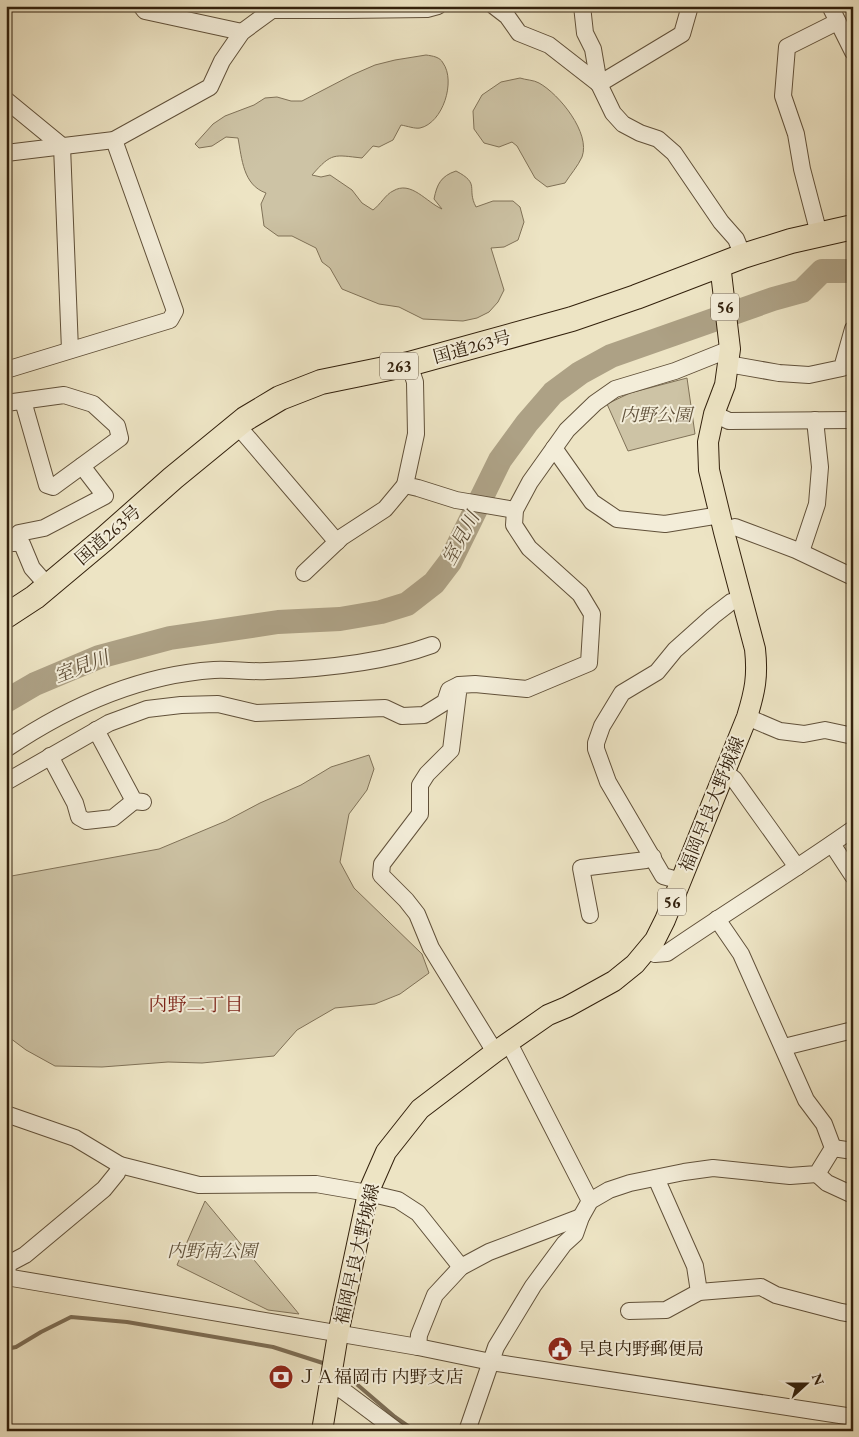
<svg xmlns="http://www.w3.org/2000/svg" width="859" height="1437" font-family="'EB Garamond','Noto Serif JP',serif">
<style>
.green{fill:#cdc3a5;stroke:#807258}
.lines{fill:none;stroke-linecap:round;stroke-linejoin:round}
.stream{stroke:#7c6d55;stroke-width:4}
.river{stroke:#ada185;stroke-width:24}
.minor-casing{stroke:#61513a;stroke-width:18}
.major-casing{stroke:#32200c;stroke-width:22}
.highway-casing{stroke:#32200c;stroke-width:26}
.minor{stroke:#f3edd9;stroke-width:16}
.major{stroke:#ede4c4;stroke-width:20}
.highway{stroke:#ede4c4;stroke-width:24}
.labels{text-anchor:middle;stroke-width:4;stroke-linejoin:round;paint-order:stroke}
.shield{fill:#f3edd9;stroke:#6c5e4a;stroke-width:1}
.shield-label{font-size:16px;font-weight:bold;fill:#32200c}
.street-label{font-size:18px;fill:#32200c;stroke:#f3edd9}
.park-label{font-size:18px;font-style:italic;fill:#60513a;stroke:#f3edd9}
.poi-label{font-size:18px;fill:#32200c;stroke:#f3edd9;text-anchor:start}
.water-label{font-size:19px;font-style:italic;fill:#5d4d36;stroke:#f3edd9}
.neighbourhood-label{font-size:19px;fill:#7a1f14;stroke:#f3edd9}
</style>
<rect width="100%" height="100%" fill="#ede4c4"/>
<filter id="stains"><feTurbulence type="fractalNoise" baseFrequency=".004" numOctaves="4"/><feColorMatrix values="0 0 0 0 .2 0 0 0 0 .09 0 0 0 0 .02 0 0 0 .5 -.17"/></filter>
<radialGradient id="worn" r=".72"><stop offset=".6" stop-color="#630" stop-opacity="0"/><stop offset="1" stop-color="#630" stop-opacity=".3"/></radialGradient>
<g class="green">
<path d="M426,55c7,1 14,2 17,8 13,18 0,60 -23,65 -5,1 -13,-2 -19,-3l-8,15 -14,7 -6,-1 -11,12c-28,-3 -30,-6 -50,17l9,2 9,-2 22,15 10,13 11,7c7,-5 13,-16 20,-19 18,-11 33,11 49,18l-8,-10c3,-15 7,-23 22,-28 25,13 10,17 20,36l17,-6h20l7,6 4,15 -6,18 -14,7 -13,1 13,42 -6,12 -9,10 -12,6 -14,3 -40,-2 -24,-12 -20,-3 -37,-15 -12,-21 -8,-6 -6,-14 -24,-12h-14l-14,-10 -3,-22 5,-11c-23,-8 -24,-34 -28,-55l-12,-1 -14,9 -13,2 -4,-4 18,-20 12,-8 29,-11 11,-7 12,-1 14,4h11l50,-26 23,-10 20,-5z"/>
<path d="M520,78c6,2 14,2 19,5 20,11 52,50 43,74 -4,9 -12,18 -17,26l-18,4 -12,-9 -18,-32 -5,-4 -13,5 -15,-4 -10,-14 -1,-18 9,-16 19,-13z"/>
<path d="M687,378l8,56 -67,17 -21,-47 23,-11z"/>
<path d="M369,755l5,14 -7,21 -18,24 -9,48 14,26 68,66 7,19 -29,21 -25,10 -40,4 -38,22 -23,26 -72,7 -34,-1 -66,5 -47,-1 -29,-16 -20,-15v-158l153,-28 67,-28 34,-18 41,-18 30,-18z"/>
<path d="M205,1201l94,113 -31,-4 -91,-45z"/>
</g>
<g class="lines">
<g class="stream">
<path d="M6,1349l10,-2 25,-15 30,-15 56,5 146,25 53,17"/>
<path d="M339,1371l7,4 49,42 20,14"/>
</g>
<path class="river" d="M6,701l29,-17 64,-27 71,-19 108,-16 62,-3 41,-7 26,-8 27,-21 16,-21 50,-102 27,-37 26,-30 27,-20 31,-17 162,-57 29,-8 20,-20h31"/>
<defs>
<g id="minor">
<path d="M141,6l4,5 97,21"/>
<path d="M494,6l13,10 12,17 30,12 50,39"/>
<path d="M582,6l3,27 8,16 6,35 14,29 10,11 17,9 18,6 16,14 47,69 15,17 7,17"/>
<path d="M830,6l23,46"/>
<path d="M599,84l83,-50 8,-28"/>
<path d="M6,100l56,46 8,204"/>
<path d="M6,153l108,-13 96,-53 12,-26 20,-29 30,-22h74l81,-1 11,-3"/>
<path d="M819,234l-17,-65 -6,-35 -13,-38 4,-49 50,-25"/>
<path d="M409,364l6,18 1,52 -11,51 13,3 38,12 59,10"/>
<path d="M728,364l51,9 30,2 33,-7 11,-39"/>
<path d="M6,370l164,-50 5,-9 -61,-171"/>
<path d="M6,403l58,-8 29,9 24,22 3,12 -67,49 -6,-2 -24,-84"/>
<path d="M714,414l15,7 124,-1"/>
<path d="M237,425l100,117"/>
<path d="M554,448l38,54 25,17 48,5 55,-9"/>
<path d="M724,532l11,-5 16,6 45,17 57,27"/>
<path d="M6,541l16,3 10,24 16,18"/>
<path d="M14,543l5,-10 25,-5 61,-32 -23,-30"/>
<path d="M801,552l16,-48 3,-37 -5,-47"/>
<path d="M304,573l38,-36 43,-28 20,-24"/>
<path d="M747,717l33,14 24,3 21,-4 28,6"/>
<path d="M96,730l38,71 9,1"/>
<path d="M6,749c62,-42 132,-74 208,-79 17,-1 35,2 53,1 52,-2 116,-8 165,-26"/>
<path d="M50,756l25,47 4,14 7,4 27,-3 21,-17"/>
<path d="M725,772l9,7 63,88"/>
<path d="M6,782l103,-59 38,-14 34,-4 37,-1 38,9 129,-5 17,8 22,-1 21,-13 4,-12 10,-5"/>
<path d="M832,844l21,32"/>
<path d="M681,881l-18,-5 -55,-94 -12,-33v-6l6,-17 20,-33 35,-21 18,-22 38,-34 18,-14 12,-4"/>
<path d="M590,915l-9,-47 65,-8 7,-3"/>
<path d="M647,950l8,4 12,-1c61,-42 125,-81 186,-124"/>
<path d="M509,1043l81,158"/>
<path d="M784,1047l69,-17"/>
<path d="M495,1052l-64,-104 -14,-34 -11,-14 -25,-25 1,-11 38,-50v-29l7,-11 24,-24 8,-65 16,-1 52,5 62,-26 3,-49 -12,-20 -51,-46 -15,-23 1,-15 15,-28 37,-52 28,-27 20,-14 60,-18 55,-22"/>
<path d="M6,1114l69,24 45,27 79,20 117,-1 52,9 30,7 20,13 43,54"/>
<path d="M833,1148l20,3"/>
<path d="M817,1174l10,9 26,12"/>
<path d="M656,1178l39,88 4,26"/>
<path d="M6,1277l412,70 73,15 362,55"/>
<path d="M7,1277l1,-13 17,-9 79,-66 13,-16 3,-8"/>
<path d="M629,1311l37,-1 33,-18 62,-5 15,8 65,17 12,2"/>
<path d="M418,1347l1,-12 16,-40 26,-28 28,-15 92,-35"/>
<path d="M329,1383l16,9 52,39"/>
<path d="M467,1431l29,-84 37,-61 31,-42 11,-10 6,-17 9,-16 19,-11 21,-7 54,-11 29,-4 77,8 27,-2 16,-26 -9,-24 -18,-24 -65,-146 -24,-35"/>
</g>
<path id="major" d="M322,1431l16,-97 30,-141 18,-41 34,-43 75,-57 53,-37 19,-8 47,-26 21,-17 20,-24 10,-20 82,-203c8,-26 11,-41 8,-68l-31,-117 -15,-62 -1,-28 6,-28 11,-29 5,-36 -10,-85"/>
<path id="highway" d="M6,616l29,-19 68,-57 70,-62 72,-59 35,-21 41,-16 88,-18 163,-45 64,-22 107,-41 48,-15 62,-14"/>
</defs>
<use href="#minor" class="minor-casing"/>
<use href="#major" class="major-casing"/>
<use href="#highway" class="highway-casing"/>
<use href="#minor" class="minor"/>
<use href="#major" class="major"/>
<use href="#highway" class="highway"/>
</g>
<defs>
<symbol id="civic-disc" viewBox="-11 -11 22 22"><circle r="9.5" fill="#8f2418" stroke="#f3edd9"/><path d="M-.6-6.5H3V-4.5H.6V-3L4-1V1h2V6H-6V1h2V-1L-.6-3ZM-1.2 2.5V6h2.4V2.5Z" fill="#fff"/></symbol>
<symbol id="bank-disc" viewBox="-11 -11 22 22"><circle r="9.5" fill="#8f2418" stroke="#f3edd9"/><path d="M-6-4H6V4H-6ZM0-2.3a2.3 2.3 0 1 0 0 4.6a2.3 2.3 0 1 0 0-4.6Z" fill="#fff"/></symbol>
</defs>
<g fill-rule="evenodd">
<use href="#civic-disc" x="546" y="1335" width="28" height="28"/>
<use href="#bank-disc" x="267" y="1363" width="28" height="28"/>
</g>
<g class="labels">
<g class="shield">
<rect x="711" y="293.5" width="28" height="27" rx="4"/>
<rect x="380" y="352.5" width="38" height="27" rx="4"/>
<rect x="658" y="888.5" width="28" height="27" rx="4"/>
</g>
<g class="shield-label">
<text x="725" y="313">56</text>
<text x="399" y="372">263</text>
<text x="672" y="908">56</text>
</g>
<g class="street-label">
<text transform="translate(472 347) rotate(-15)" y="6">国道263号</text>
<text transform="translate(108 535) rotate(-41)" y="6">国道263号</text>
<text transform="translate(712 804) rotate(-68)" y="6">福岡早良大野城線</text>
<text transform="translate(357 1254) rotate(-77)" y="6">福岡早良大野城線</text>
</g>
<g class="park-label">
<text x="656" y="421">内野公園</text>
<text x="212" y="1257">内野南公園</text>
</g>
<g class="poi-label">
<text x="578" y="1355">早良内野郵便局</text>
<text x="298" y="1383">ＪＡ福岡市 内野支店</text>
</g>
<g class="water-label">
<text transform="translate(460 538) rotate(-62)" y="7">室見川</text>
<text transform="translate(81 666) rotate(-21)" y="7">室見川</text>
</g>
<g class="neighbourhood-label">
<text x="196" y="1011">内野二丁目</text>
</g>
</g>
<rect width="859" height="1437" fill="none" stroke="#ede4c4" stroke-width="25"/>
<rect x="8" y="8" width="844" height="1422" fill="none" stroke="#32200c" stroke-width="2.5"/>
<rect x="12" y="12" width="834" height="1412" fill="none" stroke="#32200c"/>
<g transform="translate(806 1384) rotate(69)" stroke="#f3edd9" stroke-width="4" paint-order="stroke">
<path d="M0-4L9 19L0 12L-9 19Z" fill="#32200c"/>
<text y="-8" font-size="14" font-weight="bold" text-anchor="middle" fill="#32200c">N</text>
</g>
<rect width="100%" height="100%" filter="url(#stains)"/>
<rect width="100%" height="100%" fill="url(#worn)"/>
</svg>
